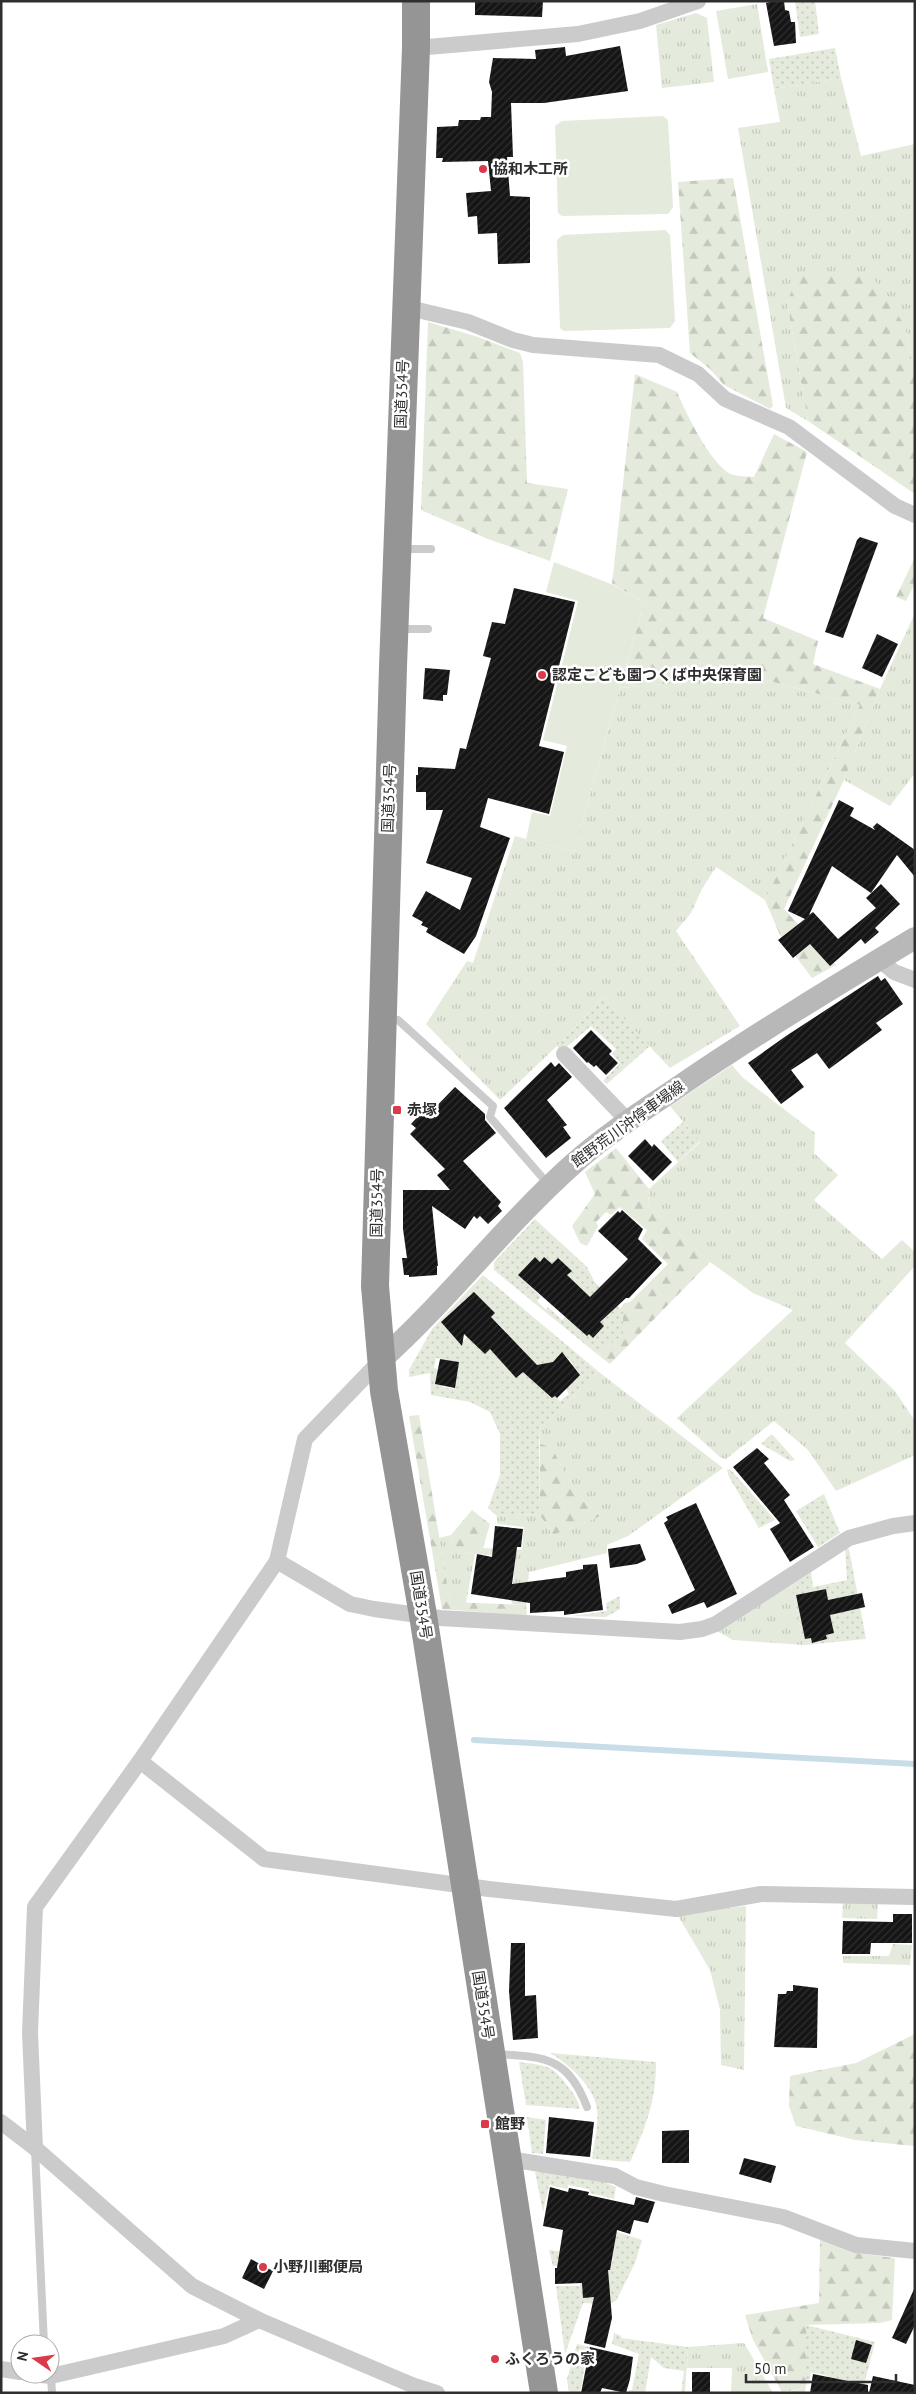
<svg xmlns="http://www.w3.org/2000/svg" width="916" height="2394" font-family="'PT Sans','Noto Sans JP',sans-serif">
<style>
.grass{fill:url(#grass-tufts)}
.forest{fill:url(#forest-firs)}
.park{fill:#e4eadc}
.garden{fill:url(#garden-dots);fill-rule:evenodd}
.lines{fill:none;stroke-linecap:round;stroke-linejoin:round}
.stream{stroke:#c9dde9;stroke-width:6}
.building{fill:url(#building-hatch)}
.lane{stroke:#cbcbcb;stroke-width:8}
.street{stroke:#cbcbcb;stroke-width:16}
.secondary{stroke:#b8b8b8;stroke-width:22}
.highway{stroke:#959595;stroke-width:28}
.poi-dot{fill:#da3a49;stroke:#fff;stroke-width:2}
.labels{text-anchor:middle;stroke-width:5;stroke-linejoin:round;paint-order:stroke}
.poi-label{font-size:15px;font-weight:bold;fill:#2e2e2e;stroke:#fff;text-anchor:start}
.street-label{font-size:15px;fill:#2e2e2e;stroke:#fff}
</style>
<defs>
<pattern id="grass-tufts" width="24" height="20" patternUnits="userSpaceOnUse" patternTransform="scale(1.25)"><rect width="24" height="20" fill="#e4eadc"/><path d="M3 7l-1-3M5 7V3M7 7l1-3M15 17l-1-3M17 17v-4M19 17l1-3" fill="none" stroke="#c4c9bd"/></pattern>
<pattern id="forest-firs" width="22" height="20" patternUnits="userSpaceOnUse" patternTransform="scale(1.25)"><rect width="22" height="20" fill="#e4eadc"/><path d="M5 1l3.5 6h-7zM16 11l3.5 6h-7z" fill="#c4c9bd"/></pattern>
<pattern id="garden-dots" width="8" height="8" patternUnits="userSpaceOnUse" patternTransform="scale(1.25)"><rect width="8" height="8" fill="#e4eadc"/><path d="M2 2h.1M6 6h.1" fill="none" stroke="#c4c9bd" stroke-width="1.8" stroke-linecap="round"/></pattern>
<pattern id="building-hatch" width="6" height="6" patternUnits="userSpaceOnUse" patternTransform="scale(1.25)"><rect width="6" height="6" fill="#151515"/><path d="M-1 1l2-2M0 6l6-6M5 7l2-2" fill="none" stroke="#2f2f2f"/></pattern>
</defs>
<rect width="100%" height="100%" fill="#fff"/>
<g class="grass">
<path d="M757,4l11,68 -40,7 -12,-68z"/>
<path d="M696,13l11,5 7,64 -52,6 -6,-63z"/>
<path d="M841,78l20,78 54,-12v232l-10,-50 -118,-24 21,119 -22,-13 -48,-280 42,-6 -6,-33z"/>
<path d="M915,613v160l-25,33 -46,-26 36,-91z"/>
<path d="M687,659l173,46 -95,195 -49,-33 -14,22 -11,24 -15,18 64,95 -70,42 -67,-71 -46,49 -57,54 -74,-76 41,-63 6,2 42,-127 59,16 46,-164 43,-4 16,-23z"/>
<path d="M732,1065l10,12 73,56 -1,20 24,22 -24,25 68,59 20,-19 13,12v14l-70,77 50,48 20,30v34l-79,36 -28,-41 -34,-29 -48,38 -5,-1 -44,-40 116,-108 -40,-17 -43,-31 -62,-57 1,-16 51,-47 -30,-36z"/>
<path d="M599,1372l124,96 -95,68 -21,9v8l-78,19 -3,33 -14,-1 2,-32 -7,-2 2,-14 -34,-2 -9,49h-16l-11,-65 12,-3 4,13 13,6 15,-6 39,2 2,-23 -27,-3v-8l15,-2 28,1 13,20 48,-19c-26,-20 -35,-39 -49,-68l-12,-4 -1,-15z"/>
<path d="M791,1585l13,60 -71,-5 -18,-10z"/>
<path d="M843,1903l35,1 -1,15 -35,-1z"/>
<path d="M746,1906l-2,164 -23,-5 -1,-55 -10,-40 -33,-56z"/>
<path d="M893,1944l19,1 -2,20 -67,-2v-7h46z"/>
<path d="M744,2343l29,50h-42l1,-25h-45l1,-21z"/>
</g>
<g class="forest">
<path d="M733,178l40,228 -3,3 -46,-24 -14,-16 -20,-16 -12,-171z"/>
<path d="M831,272l39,1 35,53 10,50v118l-107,-73 -21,-119 12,-28z"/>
<path d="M428,322l50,15 42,16 3,9 4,121 41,6 -18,72 -62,-22 -67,-29z"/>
<path d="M635,374l42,18c8,19 36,78 57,83 6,2 13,1 20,2l20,-43 33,18 -44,166 55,23 -5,23 67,25 -36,91 -60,129 52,56 -24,13 -32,-43 -15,-35 95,-195 -173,-46 -8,2 -16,23 -43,4 24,-86 -32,-18z"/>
<path d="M915,557v26l-9,18 -10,-4z"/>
<path d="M616,1148l33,41 -1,16 62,57 -100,102 -13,-10 26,-19v-23l-3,-3 4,-6 6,-1 38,-38 -26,-25 5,-9 -27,-23 -9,8 -5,-3 -10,10 2,4 -11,20 -7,-3 -8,-17 23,-32 -10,-22z"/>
<path d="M419,1415l31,187 76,3 1,11 -85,-7 -33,-193z"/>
<path d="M540,1444l12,3c14,30 23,49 49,69l-48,19 -13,-20z"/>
<path d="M472,1510l18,14 -7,24 -15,6 -13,-6 -4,-13z"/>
<path d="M915,2034l-1,112 -59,-6 -59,-14 -7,-20 1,-30 66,-13z"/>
<path d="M820,2238l36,15 39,5 -3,62 -12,3 -74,2v60l-5,4 -19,3 -29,-52 -8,-25 74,-12z"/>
</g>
<g class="park">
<path d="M663,116l5,4 5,87 -5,7 -106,2 -4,-3 -3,-87 7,-5z"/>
<path d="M665,230l5,5 5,86 -5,7 -106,3 -4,-3 -3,-88 6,-5z"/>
<path d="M554,562l57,22 33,18 -70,250 -48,-13 6,-27 18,4 17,-70 -24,-6 35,-139 -32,-9z"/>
</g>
<g class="garden">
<path d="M795,1h20l4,33 -19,3z"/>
<path d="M835,48l6,30 -67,11 -5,-30z"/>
<path d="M603,997l47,49 -43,38 -4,-3 17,-18 -8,-9 4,-5 -25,-23 -29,25 -5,-5z"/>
<path d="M683,1122l17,19 -22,21 -17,-21z"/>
<path d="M535,1219l52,48 7,14 29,31v23l-26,19 -103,-84v-8zM535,1257l5,5 12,2 6,-6 13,12 -4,5 20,19 -25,26 -14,-13 -2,3 -9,-9 4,-4 -17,-17 5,-6 -6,-5zM582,1306l22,20 -11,12 -4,-4 -2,2 -9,-8z"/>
<path d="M483,1275l116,97 -60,57 1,86 -28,-1 -15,2 -9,-8 12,-33v-41l-10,-22 -20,-10 -39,-7 -1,-22 -21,4v-7l23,-41zM484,1303l11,10 -4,4 16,15 -15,19 -24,-14 -5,4 -9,-9zM517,1344l17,18 -18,16 -16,-18zM562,1353l11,10 -7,26 3,5 -9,7 -5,-5 -3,2 -16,-15 3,-8zM436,1358l23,4 -5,27 -12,-2 -4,-18 -4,-1z"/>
<path d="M772,1434l23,26 -5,1 -29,-17z"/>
<path d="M730,1469l45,51 -16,8 -30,-51 -2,-7z"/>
<path d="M824,1494l16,39 -22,14 -22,-36z"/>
<path d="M845,1548l4,1 17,90 -62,6 -13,-60 20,-13 2,15 34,-7zM826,1589l2,11 6,-1 -4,16 3,18 -7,2 1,4 -14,4 -2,-5 -6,1 -9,-43z"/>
<path d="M620,1596v13l-14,8 -34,-1 35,-5 -1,-8z"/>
<path d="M550,2053l106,9c0,40 -10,64 -26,100l-38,-3c2,-16 7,-35 5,-51 -4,-22 -28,-44 -47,-55z"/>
<path d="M519,2062c29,4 33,2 50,26 6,7 9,13 11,21l-54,-4z"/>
<path d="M527,2117l19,3 -3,34 -11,-1z"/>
<path d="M535,2172c28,0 56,3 81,15l-2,12 -24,-6 -1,-4 -21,-4 -1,4 -18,-4 -6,27z"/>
<path d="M611,2230l31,10 -7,23 -19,38 -9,3 -24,-1 -18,51 -9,-68h24v-21l-27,1 -4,-16 17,2 46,12 2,-16 -6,-3z"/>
<path d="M806,2325l69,17 -13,51 -35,-14 1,-3 -17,-4 -2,12 -3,1 -1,8h-22l18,-4 5,-4z"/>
<path d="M614,2333l7,3v2l67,9 -3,46h-4l3,-22 -20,-3 -13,-11 -6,36h-17l1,-3h3l7,-36 -27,-10z"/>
<path d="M577,2344l16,4 -3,12 -4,-1 -6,34h-11l-2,-14z"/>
</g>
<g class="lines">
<path class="stream" d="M474,1740l441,24"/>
</g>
<g class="building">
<path d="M475,1h68l-1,16 -67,-2z"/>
<path d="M774,1h10l1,9 4,1 2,11h4l1,21 -22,3 -8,-43z"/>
<path d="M620,46l8,45 -84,12h-33l2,54h-6l3,39 20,1v66l-32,1 -1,-31 -19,1 -1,-18 -9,1 -2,-24 25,-2 -3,-30 -46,1 1,-4h-7l1,-31 21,-1 1,-6h21l1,-3h10l1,-25 -3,-10 4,-24 43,1 -1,-9 30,-3 1,9z"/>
<path d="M860,537l18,6 -35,95 -18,-6 32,-92z"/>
<path d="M514,588l61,14 -36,144 25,6 -15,62 -61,-16 -8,29 30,11 -34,98 -12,18 -38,-22 2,-4 -7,-3 2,-3 -11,-6 14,-25 34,19 12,-32 -46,-15 17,-53h-17v-18h-10v-17h2v-8l37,2 5,-21 6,1 25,-91 -8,-2 9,-34 13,2z"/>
<path d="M877,634l21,10 -16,33 -20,-9z"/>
<path d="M425,668l25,2 -3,25h-4v6l-20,-2z"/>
<path d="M839,800l15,8 -4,8 25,14 -2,-3 4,-4 38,27v27l-18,-22 -26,38 -39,-27 -23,49 4,-3 25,27 38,-31 -10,-10 15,-14 19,20 -25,24 4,4 -14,12 -4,-5 -31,27 -20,-22 -17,14 -15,-18 27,-21 -17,-8z"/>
<path d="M878,976l3,5 4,-3 18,26 -27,19 6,7 -53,39 -12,-16 -26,17 13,17 -23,17 -33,-41 38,-27z"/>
<path d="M591,1030l21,21 -3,3 9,9 -12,12 -10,-10 -2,2 -6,-5 -1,1 -14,-15z"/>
<path d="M551,1062l4,5 4,-4 13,14 -25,23 20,25 -4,2 8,11 -25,20 -42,-50z"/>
<path d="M455,1087l30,27v6l11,13 -33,28 38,41 -3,4 4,5 -14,13 -8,-8 -3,3 -3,-3 -9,13 -33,-23 6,60h-1v9l-28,2v-2h-5l-2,-17h5l-4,-29v-39h47l-13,-15 8,-6 -35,-35 6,-6 -5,-4 13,-14 5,4z"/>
<path d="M645,1139l7,8 2,-3 18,18 -19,19 -25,-25z"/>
<path d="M622,1210l21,19 -5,10 24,24 -33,35h-3l-26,24 4,4 -11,12 -4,-4 -2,2 -69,-61 17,-18 5,5 4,-5 8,7 6,-6 14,13 -5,4 23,22 38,-38 -30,-28 20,-20 2,2z"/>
<path d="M474,1292l21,21 -4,4 46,48 16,-3 9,-10 18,23 -23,23 -2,-2 -3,2 -29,-26 -7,6 -26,-29 -5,5 -21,-20 -2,12 -21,-24z"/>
<path d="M440,1359l19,3 -4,26 -20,-4z"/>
<path d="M757,1448l12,11 -5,4 26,32 -6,5 30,47 -24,15 -20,-33 10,-6 -47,-56z"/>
<path d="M696,1503l41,91 -30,14 -3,-6 -32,12 -4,-9 27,-15 -31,-67 4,-3 -2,-3z"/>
<path d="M495,1526l28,3 -2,18h-4l-5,37 54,-7v-5l17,-3v-4l14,-1 6,46 -39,5v-4l-34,2v-10l-59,-9 6,-40 15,3z"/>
<path d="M640,1544l6,16 -9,4 -27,4 -2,-19z"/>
<path d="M826,1589l2,11 34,-7 3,14 -35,8 4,18 -8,2 1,4 -15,4 -1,-5 -6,1 -9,-44z"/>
<path d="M893,1914h19v29h-41l-1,11h-28l1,-33 50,1z"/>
<path d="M511,1943h14v53l11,-1 2,43 -25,2 -4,-49z"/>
<path d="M793,1985l25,3 -1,60 -43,-1 4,-53h8l1,-3h6z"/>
<path d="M549,2117l45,5 -4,35 -44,-4z"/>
<path d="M689,2130v33h-27v-32z"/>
<path d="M744,2158l32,8 -5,17 -32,-9z"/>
<path d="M550,2187l18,5 1,-4 20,4 -1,3 46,10 2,-8 19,5 -7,21 -14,-3 -4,14 -13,-4 -7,40h-2l4,48 -7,30 -21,-5 10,-46 -11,1 -1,-15 -27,1v-16h2l6,-38 -20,-4z"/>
<path d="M251,2259l22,12 -9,18 -22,-11z"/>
<path d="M915,2287v38l-9,19 -14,-6z"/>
<path d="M856,2340l16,5 -6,18 -15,-4z"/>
<path d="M590,2347l43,10 -3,22 -4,14 -24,-5 -2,5h-19z"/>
<rect x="692" y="2372" width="18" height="21"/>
<path d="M813,2374l55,11v8h-58z"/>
<path d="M873,2376l42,9v8h-46z"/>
</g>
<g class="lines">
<g class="lane">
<path d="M402,549h29"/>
<path d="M400,629h28"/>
<path d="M387,1020h11l95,86 -3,11 58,67"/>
<path d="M496,2054c49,3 72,3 91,53"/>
<path d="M35,2150l9,194"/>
<path d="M51,2376l1,17"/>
</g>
<g class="street">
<path d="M416,48l162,-14 62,-13 58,-20"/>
<path d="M405,307l63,15 45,18 20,5 126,10 39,19 27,25 64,28 106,79 20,9"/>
<path d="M879,959l15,13 21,8"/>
<path d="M564,1054l64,67"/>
<path d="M277,1561l28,-122 76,-79"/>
<path d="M140,1761l124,98 225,30 187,20 85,-15 154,3"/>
<path d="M1,2122l34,26 157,138 67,34 153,65 25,8"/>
<path d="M35,2148l-5,-115 5,-126 105,-146 137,-200 73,43 24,5 66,9 240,14 22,-3 14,-5 133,-86 44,-12 22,-3"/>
<path d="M509,2159l106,17 21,11 28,7 119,23 73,28 59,6"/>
<path d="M1,2369l19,3"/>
<path d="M30,2374l21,2 173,-40 35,-16"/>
</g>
<path class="secondary" d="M381,1360c68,-61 123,-134 191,-195 34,-31 74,-56 112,-82 75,-51 153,-98 231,-145"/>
<path class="highway" d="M416,1v47l-23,619 -18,619 9,105 39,224 121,778"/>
</g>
<g class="poi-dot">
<circle cx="483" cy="169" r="5"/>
<circle cx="542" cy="675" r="5"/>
<rect x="392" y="1105" width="10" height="10" rx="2.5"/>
<rect x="480" y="2119" width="10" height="10" rx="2.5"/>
<circle cx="263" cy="2267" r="5"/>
<circle cx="495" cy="2359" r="5"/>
</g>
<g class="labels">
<g class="poi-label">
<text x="493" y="174">協和木工所</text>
<text x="552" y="680">認定こども園つくば中央保育園</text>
<text x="407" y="1115">赤塚</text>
<text x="495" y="2129">館野</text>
<text x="273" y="2272">小野川郵便局</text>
<text x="505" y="2364">ふくろうの家</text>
</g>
<g class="street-label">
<text transform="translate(402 394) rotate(-88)" y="5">国道354号</text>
<text transform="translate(389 798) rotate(-88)" y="5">国道354号</text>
<text transform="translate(628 1124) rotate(-36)" y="5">館野荒川沖停車場線</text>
<text transform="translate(377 1203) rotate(-89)" y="5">国道354号</text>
<text transform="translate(421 1605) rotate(81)" y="5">国道354号</text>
<text transform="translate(483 2005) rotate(81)" y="5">国道354号</text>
</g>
</g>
<rect width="916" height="2394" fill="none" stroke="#2e2e2e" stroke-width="5"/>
<g transform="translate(35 2359) rotate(283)"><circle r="24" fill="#ffffff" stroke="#ababab"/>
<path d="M0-4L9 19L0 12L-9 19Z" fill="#da3a49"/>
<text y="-8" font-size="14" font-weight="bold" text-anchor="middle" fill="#2e2e2e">N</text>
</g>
<path d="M746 2374v8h150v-8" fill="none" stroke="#2e2e2e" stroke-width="2.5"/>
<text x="754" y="2374" font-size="15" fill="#2e2e2e" stroke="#ffffff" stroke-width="4" paint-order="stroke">50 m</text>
</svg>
